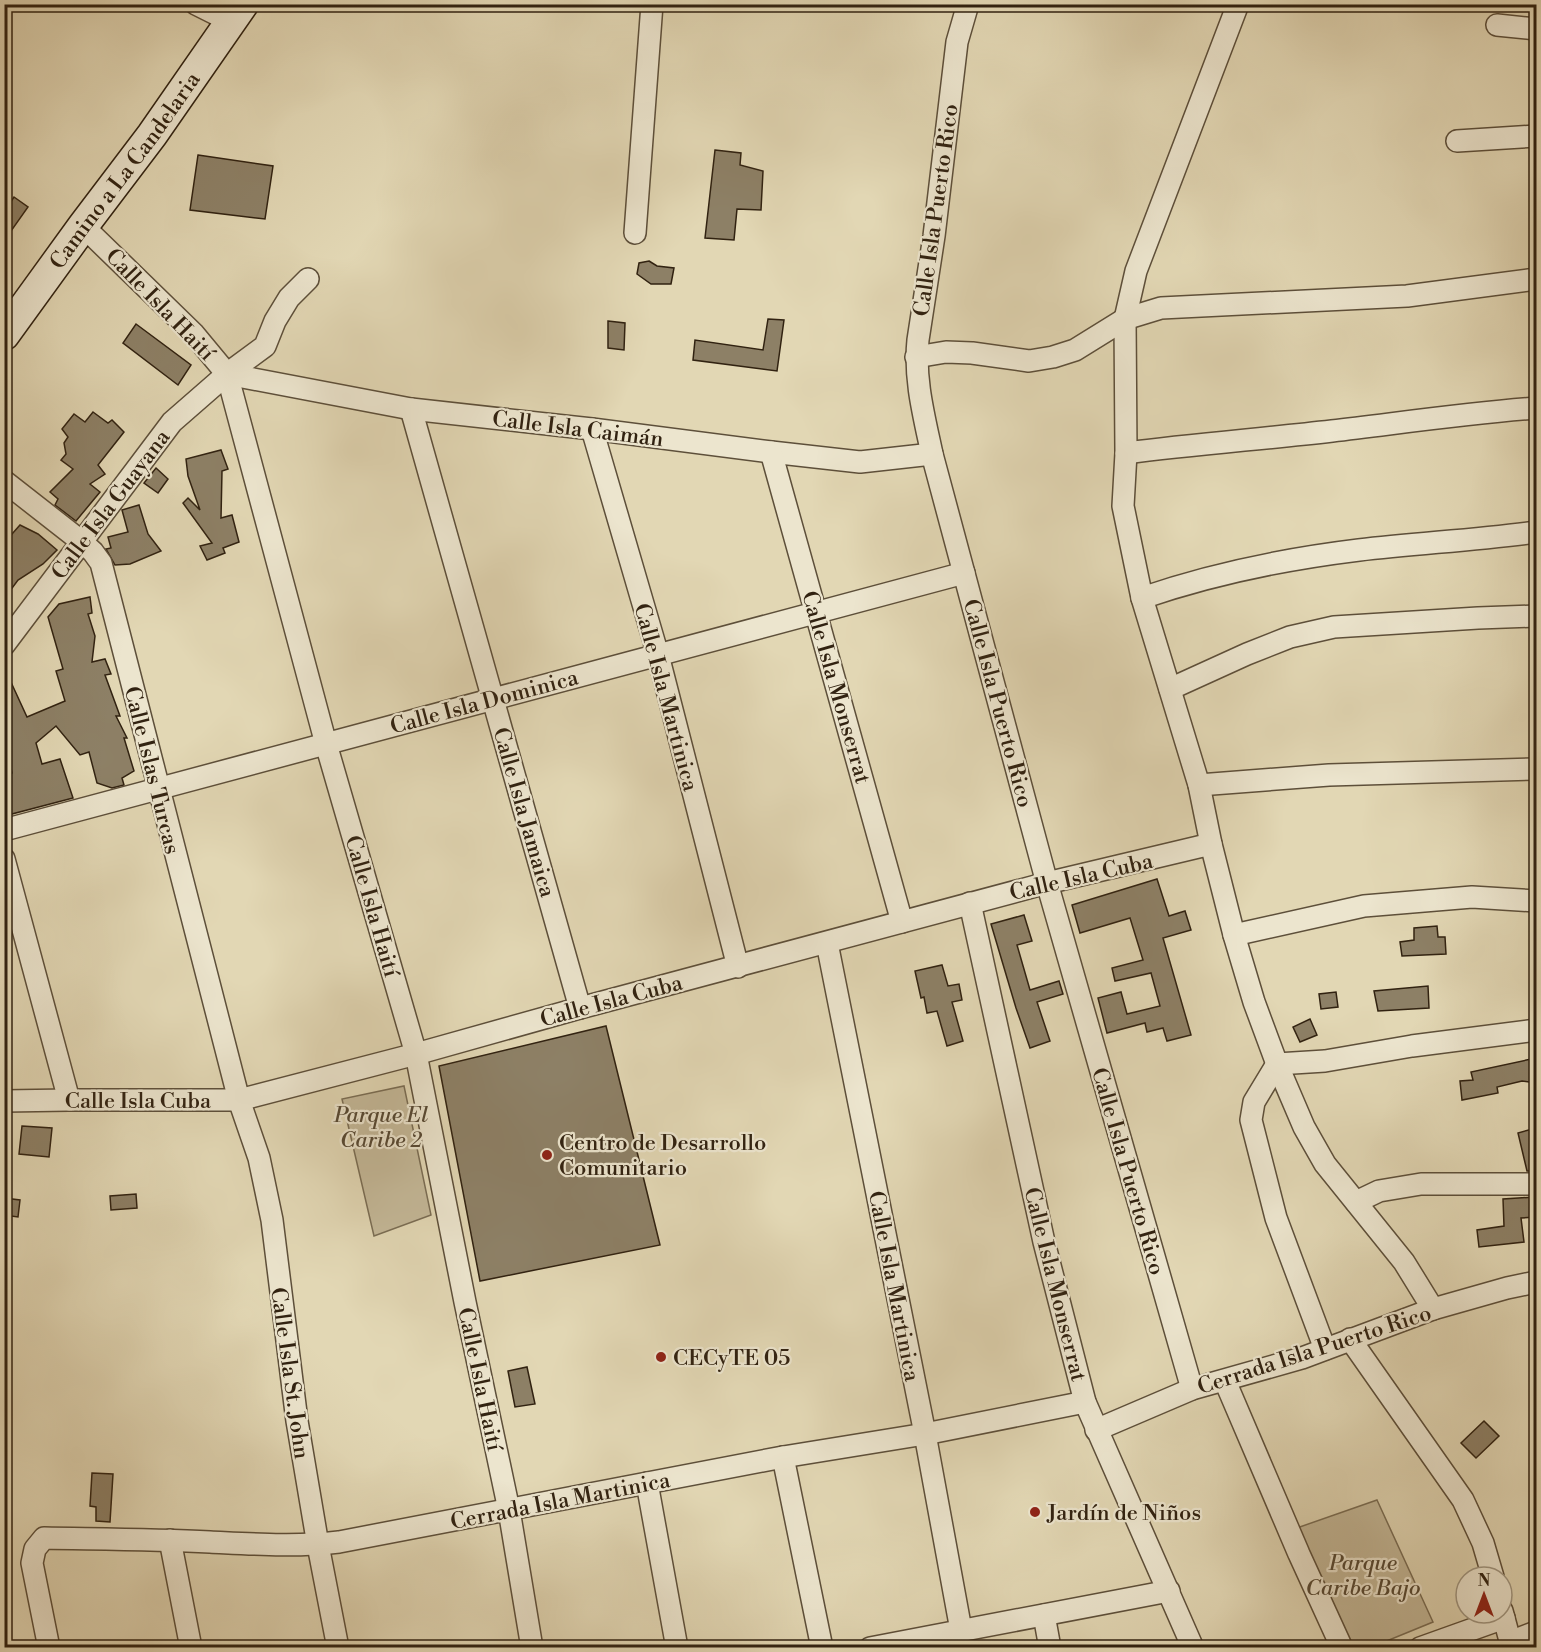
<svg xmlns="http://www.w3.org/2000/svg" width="1541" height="1652" font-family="'Libre Bodoni',serif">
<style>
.green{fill:#c4b898;stroke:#7a6d54;stroke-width:1.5}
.building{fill:#8d8066;stroke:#312211;stroke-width:1.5}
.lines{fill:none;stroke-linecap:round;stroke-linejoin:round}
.street-casing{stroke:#5d4f3a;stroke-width:24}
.secondary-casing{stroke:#312211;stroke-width:33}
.street{stroke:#ece5ce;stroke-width:21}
.secondary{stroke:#ece5ce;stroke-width:30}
.poi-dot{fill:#8f2418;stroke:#ece5ce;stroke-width:2}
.labels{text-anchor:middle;stroke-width:4.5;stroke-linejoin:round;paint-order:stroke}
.street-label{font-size:22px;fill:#312211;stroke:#ece5ce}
.park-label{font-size:22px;font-style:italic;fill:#564833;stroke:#ece5ce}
.poi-label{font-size:22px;fill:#312211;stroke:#ece5ce;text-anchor:start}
</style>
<rect width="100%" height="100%" fill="#e2d7b4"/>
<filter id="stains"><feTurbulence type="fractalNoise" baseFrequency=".00333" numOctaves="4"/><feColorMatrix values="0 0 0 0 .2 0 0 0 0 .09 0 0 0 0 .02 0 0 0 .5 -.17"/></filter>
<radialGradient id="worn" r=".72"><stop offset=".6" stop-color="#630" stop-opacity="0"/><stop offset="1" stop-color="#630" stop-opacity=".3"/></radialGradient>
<g class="green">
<path d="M404,1086l27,129 -57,21 -32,-137z"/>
<path d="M1377,1500l56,122 -61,25h-24l-54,-118z"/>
</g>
<g class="building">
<path d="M715,150l26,3 -1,12 23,6 -2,39 -24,-1 -3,31 -29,-2z"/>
<path d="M198,155l75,11 -8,53 -75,-9z"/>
<path d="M14,197l14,10 -24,34v-29z"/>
<path d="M649,261l8,5 17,2 -3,16h-20l-14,-10 2,-11z"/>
<path d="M768,319l16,1 -7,51 -84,-11 2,-20 68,10z"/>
<path d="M608,321l17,2 -1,27 -16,-2z"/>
<path d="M136,324l55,41 -13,20 -55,-42z"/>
<path d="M93,412l15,11 4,-3 12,12 -26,33 7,9 -15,10 10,8 -24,29 -21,-16 3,-6 -8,-7 23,-23 -12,-9 5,-6 -2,-11 4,-6 -6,-8 12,-15 11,8z"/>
<path d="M221,450l7,19 -6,2 -1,47 11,-3 7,27 -16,6 2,5 -18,7 -7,-14 12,-3 -29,-40 5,-5 12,12 -12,-34 -2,-17z"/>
<path d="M156,468l12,11 -10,14 -14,-10z"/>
<path d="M139,505l9,29 13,17 -31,13 -15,1 -9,-16 5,-1 -3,-11 20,-5 -6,-22z"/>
<path d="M20,525l18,9 19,16 -14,14 -25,16 -14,19v-56z"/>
<path d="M90,597l2,16 -4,1 7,22 -3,26 13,-3 6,15 -6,1 15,41h-4l11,22h-3l10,33 -12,7 2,7 -12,3 -15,-5 -8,-31 -9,3 -24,-29 -20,17 6,21 18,-5 13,39 -65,17 -4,-13v-27l8,-2 -8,-37v-69l23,50 38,-16 -9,-30 7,-2 -15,-52 11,-13z"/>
<path d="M1157,879l12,37 16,-5 6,19 -28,8 28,97 -24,6 -4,-13 -16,4 -2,-9 -38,10 -9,-35 23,-6 6,22 33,-8 -9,-33 -36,8 -3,-13 31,-8 -13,-42 -50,15 -8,-28z"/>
<path d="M1024,915l8,26 -15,4 13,45 29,-9 4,13 -26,8 13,39 -20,7 -14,-40 -25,-84z"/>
<path d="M1437,926l1,11h7l1,17 -44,2 -2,-14 14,-2v-12z"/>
<path d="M942,965l6,21 11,-2 3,16 -10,2 11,39 -16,5 -10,-35 -10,2 -3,-16 -3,1 -6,-27z"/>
<path d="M1428,986l1,22 -51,3 -4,-20z"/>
<path d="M1336,992l2,15 -17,2 -2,-15z"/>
<path d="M1310,1019l7,16 -17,7 -7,-15z"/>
<path d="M606,1026l54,219 -180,36 -41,-215z"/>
<path d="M1536,1058v25l-14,-2 -25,6 1,6 -36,7 -2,-19 13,-1 -2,-8z"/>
<path d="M22,1126l30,2 -3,29 -30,-3z"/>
<path d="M1536,1128v43h-9l-9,-38z"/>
<path d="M136,1194l1,14 -26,2 -1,-14z"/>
<path d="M1536,1197v20l-15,1 3,24 -45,5 -2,-17 27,-4 -1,-27z"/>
<path d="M4,1198l16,2 -2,17 -14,-2z"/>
<path d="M527,1367l8,37 -20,3 -7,-36z"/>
<path d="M1484,1421l15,15 -23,22 -15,-15z"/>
<path d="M92,1473l21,1 -3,48 -14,-1v-14l-6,-1z"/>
</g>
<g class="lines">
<defs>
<g id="street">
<path d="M196,4l36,18"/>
<path d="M968,4l-11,38 -23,194 -16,104c-4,39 6,76 14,114l115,429 145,506"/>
<path d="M1238,4l-102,267 -11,48 1,134 -3,53 19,92 57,187 12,59 23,91 20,67 23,62 27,63 21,37 79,98 29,47"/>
<path d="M1497,25l39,4"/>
<path d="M1457,141l79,-5"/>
<path d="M83,226l110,107 34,41 99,370 90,310 49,248 44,208 23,138"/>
<path d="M635,233l17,-229"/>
<path d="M916,357l30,-5 26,1 57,8 24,-4 22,-7 50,-31 36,-11 246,-12 129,-17"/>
<path d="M227,374l184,35 181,20 179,23 89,10 72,-8"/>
<path d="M411,409l169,599"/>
<path d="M592,429l66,226 80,312"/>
<path d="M771,452l131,470"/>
<path d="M1126,453c69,-9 137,-14 206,-22 68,-8 136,-18 204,-23"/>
<path d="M4,481l78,61 11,10 8,11 138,537 20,58 13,62 25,201 21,124 20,103"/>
<path d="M1142,598c70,-24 143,-39 217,-48 59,-7 119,-10 177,-18"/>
<path d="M4,645l168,-223 55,-48 38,-28 10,-25 14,-23 19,-19"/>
<path d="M1170,689l77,-35 43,-17 44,-10 144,-9 58,-2"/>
<path d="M1199,785l130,-10 207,-6"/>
<path d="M4,830l960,-257"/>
<path d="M4,859l65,241"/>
<path d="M970,903l74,339 41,160 108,246"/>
<path d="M1234,935l130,-29 108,-9 64,4"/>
<path d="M827,943l98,491 36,196"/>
<path d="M1277,1064l-23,38 -3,18 25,98 49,131"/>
<path d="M1277,1064l48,-3 87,-15 124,-16"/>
<path d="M4,1101l65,-1h170l177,-46 164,-46 467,-125 164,-39"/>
<path d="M1356,1202l23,-11 42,-7h115"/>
<path d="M1350,1339l113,161 20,43 10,34"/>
<path d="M1225,1381l74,173 43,94"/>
<path d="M1096,1430l96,-41 110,-31 131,-49 74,-21 29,-6"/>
<path d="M783,1457l39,191"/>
<path d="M647,1483l30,165"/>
<path d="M170,1540l21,108"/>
<path d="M1502,1611l10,37"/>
<path d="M1044,1615l6,33"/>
<path d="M1510,1642l26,-10"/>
<path d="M49,1648l-17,-85 3,-14 9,-11c55,1 111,1 166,4 43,2 86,5 129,0l444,-85 142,-23 160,-32"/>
<path d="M870,1648l299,-57"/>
<path d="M1420,1648l84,-30"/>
</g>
<g id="secondary">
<path id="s1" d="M4,335l79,-109 69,-91 91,-131"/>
</g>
</defs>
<use href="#street" class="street-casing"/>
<use href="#secondary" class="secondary-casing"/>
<use href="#street" class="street"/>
<use href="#secondary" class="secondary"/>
</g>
<g class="poi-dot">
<circle cx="547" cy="1155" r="6"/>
<circle cx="661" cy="1357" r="6"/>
<circle cx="1035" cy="1512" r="6"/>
</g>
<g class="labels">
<g class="street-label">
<text dy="8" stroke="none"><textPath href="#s1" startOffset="204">Camino a La Candelaria</textPath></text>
<text transform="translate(935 210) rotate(-82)" y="8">Calle Isla Puerto Rico</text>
<text transform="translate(161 304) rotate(46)" y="8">Calle Isla Haití</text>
<text transform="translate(578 428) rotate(7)" y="8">Calle Isla Caimán</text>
<text transform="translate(110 504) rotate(-53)" y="8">Calle Isla Guayana</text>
<text transform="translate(837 687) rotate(74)" y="8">Calle Isla Monserrat</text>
<text transform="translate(667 697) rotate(75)" y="8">Calle Isla Martinica</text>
<text transform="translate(484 701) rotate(-15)" y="8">Calle Isla Dominica</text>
<text transform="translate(999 703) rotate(75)" y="8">Calle Isla Puerto Rico</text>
<text transform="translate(153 770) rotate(76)" y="8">Calle Islas Turcas</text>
<text transform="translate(525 812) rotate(74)" y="8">Calle Isla Jamaica</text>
<text transform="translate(1081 876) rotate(-13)" y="8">Calle Isla Cuba</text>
<text transform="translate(373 906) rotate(74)" y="8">Calle Isla Haití</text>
<text transform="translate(611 1000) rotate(-15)" y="8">Calle Isla Cuba</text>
<text x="138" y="1108">Calle Isla Cuba</text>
<text transform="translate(1129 1171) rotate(74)" y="8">Calle Isla Puerto Rico</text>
<text transform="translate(1056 1284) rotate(76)" y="8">Calle Isla Monserrat</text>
<text transform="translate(895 1286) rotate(79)" y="8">Calle Isla Martinica</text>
<text transform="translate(1314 1349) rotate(-18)" y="8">Cerrada Isla Puerto Rico</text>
<text transform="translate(291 1373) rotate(82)" y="8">Calle Isla St. John</text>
<text transform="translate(481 1379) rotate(78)" y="8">Calle Isla Haití</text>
<text transform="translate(560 1500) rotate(-11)" y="8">Cerrada Isla Martinica</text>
</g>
<g class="park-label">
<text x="381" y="1122">Parque El<tspan x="381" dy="25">Caribe 2</tspan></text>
<text x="1363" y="1570">Parque<tspan x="1363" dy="25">Caribe Bajo</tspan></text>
</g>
<g class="poi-label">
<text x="559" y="1150">Centro de Desarrollo<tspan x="559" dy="25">Comunitario</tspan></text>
<text x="673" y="1365">CECyTE 05</text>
<text x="1047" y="1520">Jardín de Niños</text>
</g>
</g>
<rect width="1541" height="1652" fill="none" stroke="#e2d7b4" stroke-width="24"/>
<rect x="6" y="6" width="1529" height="1640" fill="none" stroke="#312211" stroke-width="3"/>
<rect x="12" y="12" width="1517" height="1628" fill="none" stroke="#312211" stroke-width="1.5"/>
<g transform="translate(1484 1595)"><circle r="28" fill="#ece5ce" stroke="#a19782" stroke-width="1.5"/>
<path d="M0-4.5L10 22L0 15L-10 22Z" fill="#8f2418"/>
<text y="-9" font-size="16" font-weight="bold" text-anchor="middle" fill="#312211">N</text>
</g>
<rect width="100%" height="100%" filter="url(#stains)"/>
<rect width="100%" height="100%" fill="url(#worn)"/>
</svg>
